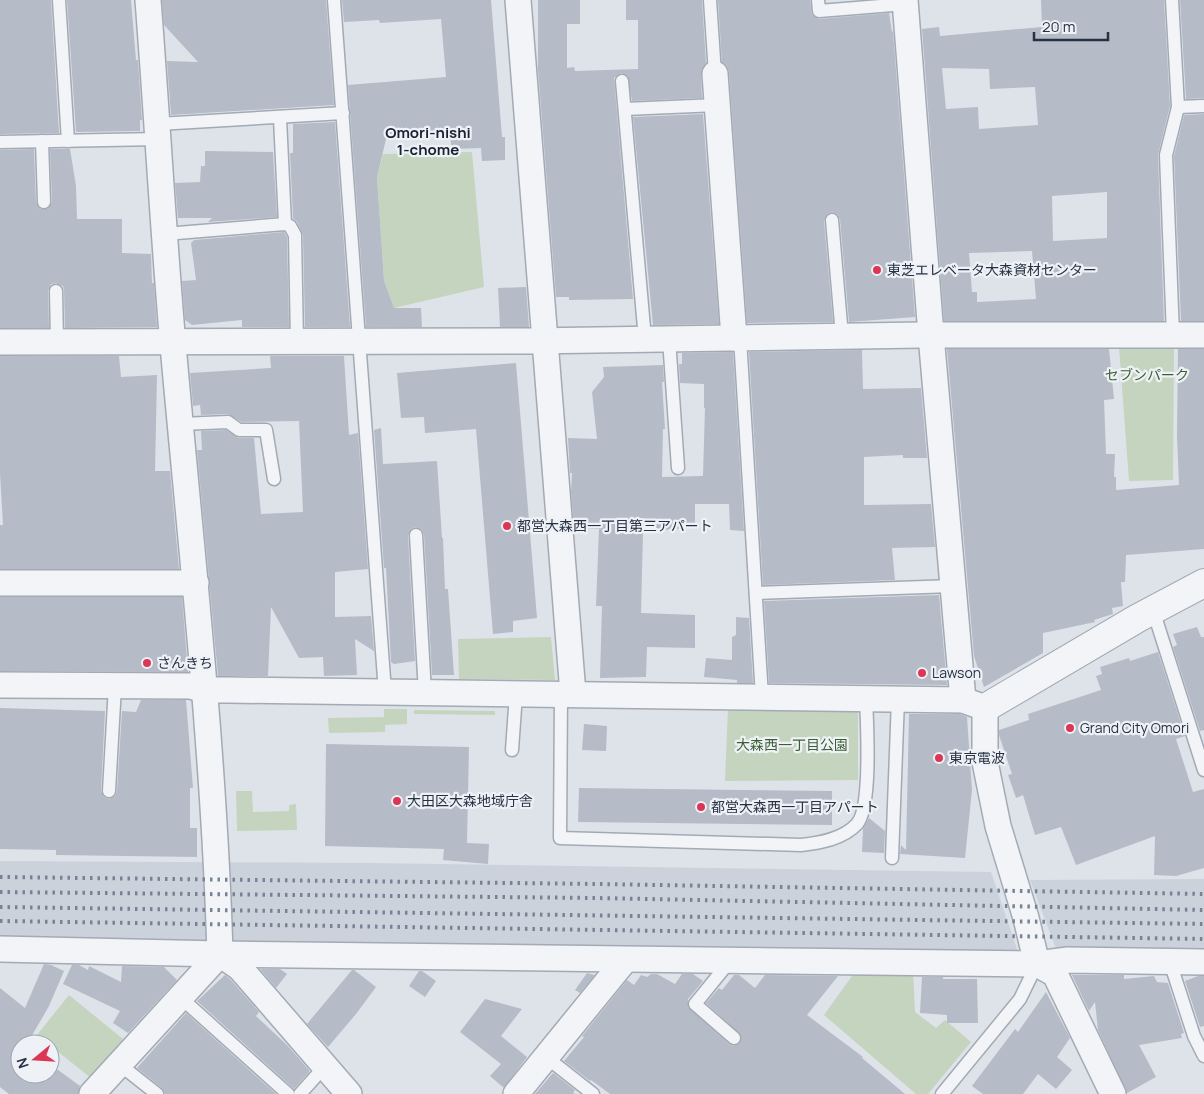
<svg xmlns="http://www.w3.org/2000/svg" width="1204" height="1094" font-family="Manrope,'Noto Sans JP',sans-serif">
<style>
.built{fill:#ccd2dc}
.green{fill:#c5d4bf}
.building{fill:#b5bcc7;fill-rule:evenodd}
.lines{fill:none;stroke-linecap:round;stroke-linejoin:round}
.service-casing{stroke:#a3aab4;stroke-width:15}
.minor-casing{stroke:#a3aab4;stroke-width:28}
.tertiary-casing{stroke:#a3aab4;stroke-width:30}
.service{stroke:#f2f4f7;stroke-width:12}
.minor{stroke:#f2f4f7;stroke-width:25}
.tertiary{stroke:#f2f4f7;stroke-width:28}
.rail{stroke:#768395;stroke-width:4;stroke-dasharray:2.5 5;stroke-linecap:butt}
.poi-dot{fill:#db3755;stroke:#eef2f7;stroke-width:2}
.labels{text-anchor:middle;stroke-width:4.5;stroke-linejoin:round;paint-order:stroke}
.poi-label{font-size:14px;fill:#263142;stroke:#eef2f7;text-anchor:start}
.park-label{font-size:14px;fill:#3c5f32;stroke:#eef2f7}
.neighbourhood-label{font-size:15px;font-weight:bold;fill:#182233;stroke:#eef2f7}
</style>
<rect width="100%" height="100%" fill="#dee3e9"/>
<g class="built">
<path d="M0,861l370,2 621,9 28,83 -1019,-15z"/>
<path d="M1204,879v76l-146,-1 -28,-74z"/>
</g>
<g class="green">
<path d="M472,152l12,135 -90,21 -10,-27 -7,-104 6,-23z"/>
<path d="M1119,347h55l-1,133 -44,1z"/>
<path d="M551,637l4,43 -96,-1 -1,-40z"/>
<path d="M728,708l130,1v71l-133,1z"/>
<path d="M384,709h23v15l-22,1v7l-56,1 -1,-15 56,-1z"/>
<path d="M414,710l81,1v4l-81,-1z"/>
<path d="M236,791h16l1,21 36,-1v-6l7,-1 1,26 -60,1z"/>
<path d="M857,969l56,1 2,42 21,16 9,-8 26,22 -43,52h-12l-92,-79z"/>
<path d="M69,995l54,44 -32,39 -54,-43z"/>
</g>
<g class="building">
<path d="M0,0h51l8,133 -59,1z"/>
<path d="M67,0h64l5,60h2l4,60h-2v11l-64,1z"/>
<path d="M162,0h164l8,105 -163,10 -4,-54 31,1 -34,-37z"/>
<path d="M342,0h149l11,137h3v23l-23,1 -1,-13 -29,1 -3,-20 -62,6 -10,42 7,104 10,27h27l1,19h-56l-18,-242 98,-8 -5,-58 -61,4 -1,-3 -35,2z"/>
<path d="M538,0h42v24h-13v44l7,-1 1,4 63,-2v-49h-12v-20h76l4,63 -4,5 -1,7 1,23 -70,3 -4,-25 -7,-3 -7,5 19,221 -64,1v-3h-13l-18,-227z"/>
<path d="M718,0h92l2,15 7,4 70,-6 3,19 1,-1 22,286 -66,5 -9,-103 -2,-4 -6,-3 -5,2 -3,7 9,101 -86,1 -18,-250 -2,-7 -5,-4z"/>
<path d="M1041,0h123l6,106 -12,49 6,166h-220l-22,-292 17,-2 1,9 102,-9zM942,68l47,1 1,20 45,-2 3,38 -59,4 -1,-22 -32,2zM1107,192v46l-54,3 -1,-45zM1032,251l4,48 -59,3v-10h-5l-3,-39z"/>
<path d="M1180,0h24v98l-18,1z"/>
<path d="M703,114l16,210 -66,1 -20,-208z"/>
<path d="M1204,114v207h-23l-7,-165 10,-41z"/>
<path d="M335,122l15,205h-45l-2,-92 -6,-13 -4,-4 -3,-65h3v-29z"/>
<path d="M34,149l2,53 4,7h8l4,-7 -2,-53h20l6,37 1,33h45v34l29,1 1,29h2l3,44 -92,1 -1,-38 -1,-4 -7,-3 -5,1 -3,7 1,37h-49v-178z"/>
<path d="M205,151l68,1 4,65 -69,5 4,-4h-34l-3,-35 25,-1 1,-16h4z"/>
<path d="M284,232l3,5 2,90h-47v-7l-50,5 -7,-5 -3,-39 14,-1 -5,-37 3,-3z"/>
<path d="M526,287l3,40h-29l-2,-39z"/>
<path d="M947,349h162l5,50 -10,1 2,54h9l-1,23h2v13l63,-5 -2,-49 1,-87h26v200l-78,6 -1,27h-4l2,24 -11,2 1,6 -19,6 1,2 -52,11v20l-59,34 -10,-31z"/>
<path d="M862,350l1,39 58,-1 6,70h-24v-3l-39,2v48l67,-1 4,43 -43,1 3,32 -132,5 -14,-233z"/>
<path d="M733,352l11,179 -14,-1 -1,-26h-34v23l-52,5 -2,81 54,2v33l-48,-1 -1,30 -46,1 2,-72h-6l3,-77 -25,-1 -3,-36 1,-19h-2l-2,-35 29,1 -5,-47 12,-15 -1,-10 60,-2 1,17h-2l3,47h-2l-1,48 41,-1 2,-68h-1v-24l-24,-1 -1,-19h3v-11z"/>
<path d="M0,356h119l2,21 36,-2 -2,96h15l9,98h-179v-44h3l-3,-52z"/>
<path d="M270,356h74l5,79 9,-2 10,136 -33,3v45l36,-1 3,35 -19,-12 2,36 -33,1 -1,-19 -24,1 -28,-51 -3,69h-50l-21,-226h5l-1,-19 25,-1 12,8h16l7,76 42,-2 -4,-91 -57,1 -14,-8 -27,1 -1,-10 -7,1 -3,-33 81,-5z"/>
<path d="M516,363l21,255 -24,3v11l-20,2 -17,-205 -51,4 -1,-16 -23,1 -4,-45z"/>
<path d="M381,428l2,36 54,-3 5,77h1l2,51h3l6,86h-22l-8,-140 -2,-5 -6,-3 -5,2 -3,6 7,126 -21,3 -3,-2 -5,-94h-2l-10,-138z"/>
<path d="M939,595l8,90 -178,-2 -5,-82z"/>
<path d="M0,597h182l6,75 -188,-1z"/>
<path d="M736,617l13,1 4,65h-16v-3l-33,-3 2,-19 26,2v-23l4,-2z"/>
<path d="M1197,627l4,10h3v93l-4,1 -27,-84 4,-2 -4,-11z"/>
<path d="M1158,652l27,84 -9,3 17,53 11,-3v79l-28,8 -22,-1 1,-39 -79,29 -15,-38 -26,8 -12,-40 -7,3 -8,-23 4,-1 -13,-39v-5l30,-10 -1,-6 73,-24 -5,-14 6,-2 -2,-7 29,-9 1,3z"/>
<path d="M141,700h45l7,88h-3v40h7v29l-141,-2v-5l-56,-1v-141l105,3 -4,80 3,6 5,2 6,-3 2,-5 5,-80 14,1z"/>
<path d="M909,714h51l7,3 5,73 -7,68 -65,-4 1,-9 5,5z"/>
<path d="M584,724l23,2 -1,25 -24,-1z"/>
<path d="M326,744l143,3 -2,96 22,1 -1,20 -45,-4 1,-11 -119,-3z"/>
<path d="M579,788l253,3v34l-254,-3z"/>
<path d="M869,818l16,13 -1,22 -22,-1 1,-23z"/>
<path d="M44,964l7,1 13,6 -15,35 -22,38h-7v30h30v-10l30,22 -2,8h-69l-9,-7v-99l25,20z"/>
<path d="M72,965h7l9,5 1,-4 32,16 1,-16 42,1 13,13 -49,53 -15,-10 7,-12 -57,-27z"/>
<path d="M260,969h20l7,5 -11,14z"/>
<path d="M352,970h2l22,17 -20,27 -28,33 -21,-23z"/>
<path d="M419,971h3l14,10 -11,16 -16,-11z"/>
<path d="M587,973l8,2 -15,18 -5,-3z"/>
<path d="M651,974h6l18,10 7,-10h11l10,7 -15,18v8l41,37 4,2 7,-3 1,-8 -35,-32 13,-15 3,2 12,-15h5l16,13 10,-13 73,1 -31,39 56,42 -1,1 43,36h-295l-19,-14 -1,1 -26,-20 20,-24 -2,-1 45,-56 7,5 7,-10 6,2z"/>
<path d="M225,975l5,4 29,33 -3,4 32,30 21,24v2l-15,17 -97,-88z"/>
<path d="M1072,975h52v4l30,-3 3,6 11,1 16,50 -3,1 1,4 -43,7 17,32 -29,16 -29,-63 -3,-28 -6,9z"/>
<path d="M1198,976h6v50l-4,1 -15,-46z"/>
<path d="M922,977h21v2h34l1,44h-31v-8l-27,-2z"/>
<path d="M1046,992l24,46 -13,19 15,13 -16,19 -18,-15 -15,20h-40l-11,-8 43,-57 3,3z"/>
<path d="M485,999l37,10 -21,27 26,21 -23,31 -14,-12 11,-12 -41,-32z"/>
<path d="M186,1013l90,81h-111l-3,-6 -25,-20z"/>
<path d="M553,1073l22,17 -2,3 2,1h-40z"/>
</g>
<g class="lines">
<defs>
<g id="service">
<path d="M59,0l9,141"/>
<path d="M334,0l51,692"/>
<path d="M710,0l5,74"/>
<path d="M818,0l1,11 86,-7"/>
<path d="M1172,0l6,107 -12,48 7,180"/>
<path d="M622,81l23,258"/>
<path d="M1178,107l26,-1"/>
<path d="M625,109l92,-4"/>
<path d="M280,118l5,106"/>
<path d="M158,124l185,-11"/>
<path d="M42,141l2,61"/>
<path d="M0,142l159,-3"/>
<path d="M832,220l10,116"/>
<path d="M165,234l120,-10 5,2 5,9 2,107"/>
<path d="M56,291l1,51"/>
<path d="M740,338l22,359"/>
<path d="M669,339l9,129"/>
<path d="M181,424l47,-2 11,8h27l8,49"/>
<path d="M416,535l9,158"/>
<path d="M756,593l197,-7"/>
<path d="M1153,610l51,160"/>
<path d="M561,694l-1,144 241,7c19,-2 42,-6 56,-21 15,-17 10,-101 9,-126"/>
<path d="M512,750l4,-56"/>
<path d="M109,791l6,-105"/>
<path d="M892,858l6,-159"/>
<path d="M730,961l-35,43 39,34"/>
<path d="M1170,962l24,74 10,20"/>
<path d="M180,997l108,97"/>
<path d="M546,1057l47,37"/>
<path d="M119,1064l38,30"/>
<path d="M300,1094l25,-28"/>
<path d="M942,1094l78,-95 17,-35"/>
</g>
<g id="minor">
<path d="M518,0l55,694"/>
<path d="M905,0l26,335 32,365"/>
<path d="M715,74l19,264"/>
<path d="M0,342l530,-1 392,-6h282"/>
<path d="M0,583h196"/>
<path d="M0,685l190,1 15,4h23l735,10 22,8v54l13,64 28,92 11,46 18,10 58,120"/>
<path d="M0,949l220,5 817,10 31,-4 136,2"/>
<path d="M220,954l20,14 109,126"/>
<path d="M92,1094l128,-140c-6,-204 -29,-406 -47,-609 -10,-115 -16,-230 -25,-345"/>
<path d="M516,1094l109,-134"/>
</g>
<path id="tertiary" d="M985,708l153,-90 66,-35"/>
</defs>
<use href="#service" class="service-casing"/>
<use href="#minor" class="minor-casing"/>
<use href="#tertiary" class="tertiary-casing"/>
<use href="#service" class="service"/>
<use href="#minor" class="minor"/>
<use href="#tertiary" class="tertiary"/>
<g class="rail">
<path d="M0,877l597,7 607,10"/>
<path d="M0,892l596,6 608,12"/>
<path d="M0,907l1204,17"/>
<path d="M0,921l1204,18"/>
</g>
</g>
<g class="poi-dot">
<circle cx="877" cy="270" r="5"/>
<circle cx="507" cy="526" r="5"/>
<circle cx="147" cy="663" r="5"/>
<circle cx="922" cy="673" r="5"/>
<circle cx="1070" cy="728" r="5"/>
<circle cx="939" cy="758" r="5"/>
<circle cx="397" cy="801" r="5"/>
<circle cx="701" cy="807" r="5"/>
</g>
<g class="labels">
<g class="poi-label">
<text x="887" y="275">東芝エレベータ大森資材センター</text>
<text x="517" y="531">都営大森西一丁目第三アパート</text>
<text x="157" y="668">さんきち</text>
<text x="932" y="678">Lawson</text>
<text x="1080" y="733">Grand City Omori</text>
<text x="949" y="763">東京電波</text>
<text x="407" y="806">大田区大森地域庁舎</text>
<text x="711" y="812">都営大森西一丁目アパート</text>
</g>
<g class="park-label">
<text x="1147" y="380">セブンパーク</text>
<text x="792" y="750">大森西一丁目公園</text>
</g>
<g class="neighbourhood-label">
<text x="428" y="138">Omori-nishi<tspan x="428" dy="17">1-chome</tspan></text>
</g>
</g>
<g transform="translate(35 1059) rotate(252)"><circle r="24" fill="#eef2f7" stroke="#9ea5af"/>
<path d="M0-4L9 19L0 12L-9 19Z" fill="#db3755"/>
<text y="-8" font-size="14" font-weight="bold" text-anchor="middle" fill="#263142">N</text>
</g>
<path d="M1034 32v8h74v-8" fill="none" stroke="#263142" stroke-width="2.5"/>
<text x="1042" y="32" font-size="15" fill="#263142" stroke="#eef2f7" stroke-width="4" paint-order="stroke">20 m</text>
</svg>
